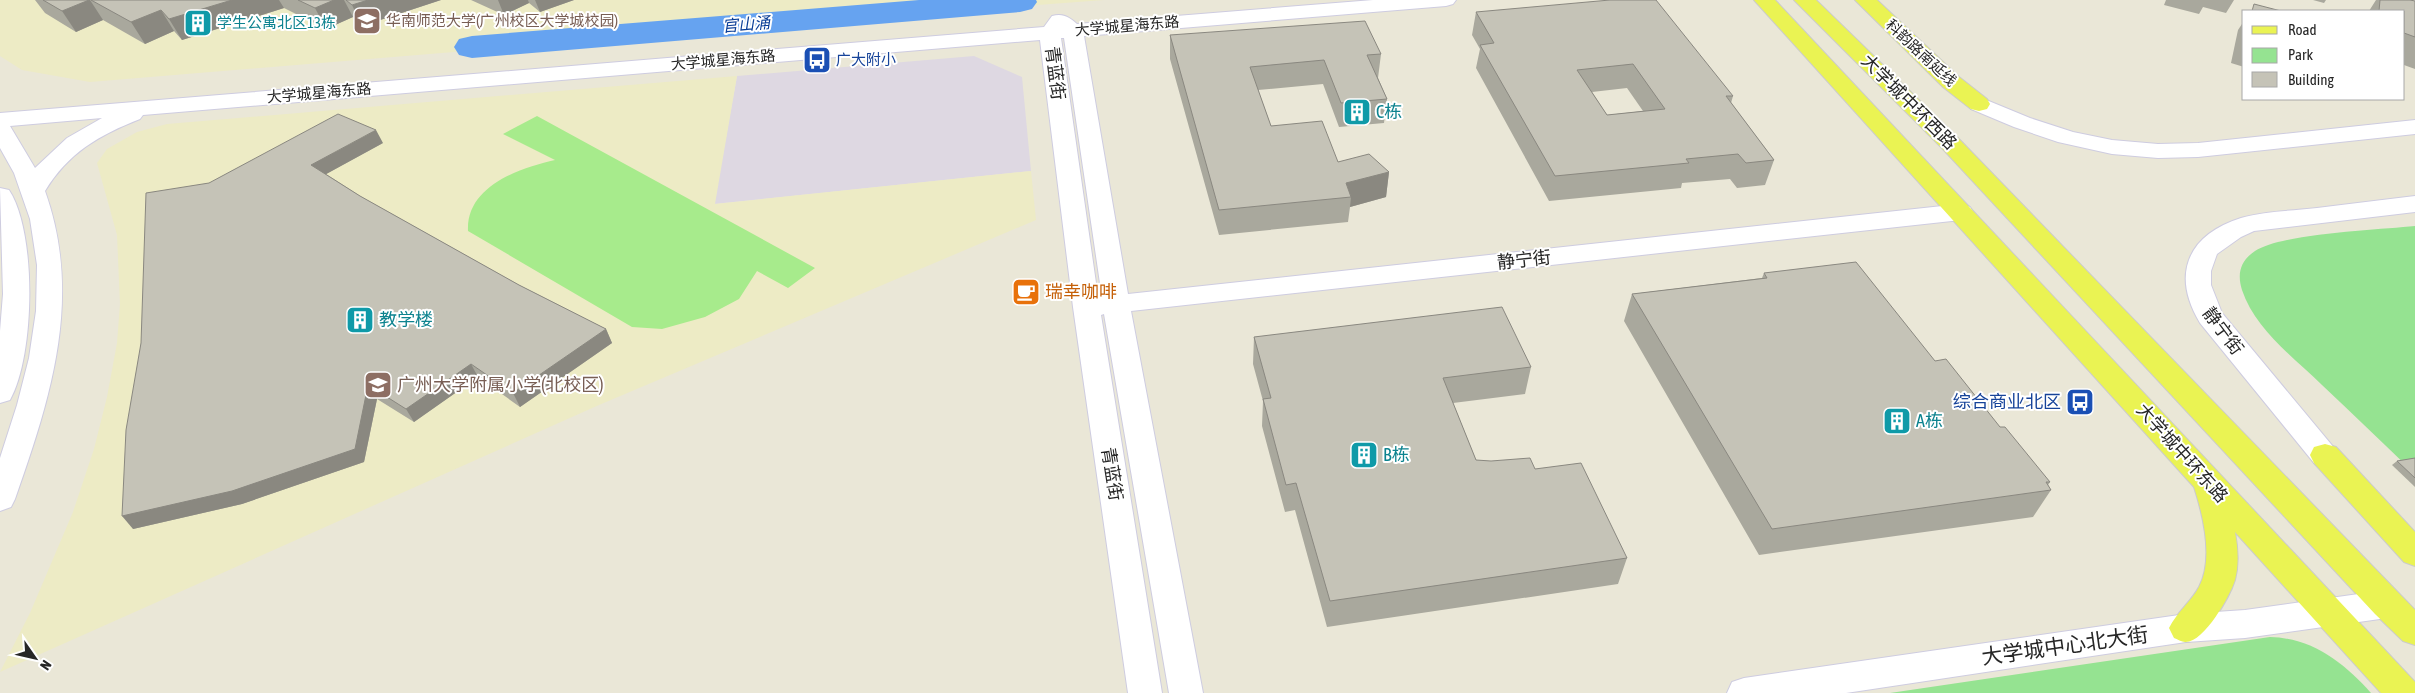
<svg xmlns="http://www.w3.org/2000/svg" width="2415" height="693" font-family="'Asap Condensed','Noto Sans SC',sans-serif">
<style>
.industrial{fill:#ded8e2}
.education{fill:#edebc5}
.green{fill:#95e391}
.pitch{fill:#a7eb8c}
.lines{fill:none;stroke-linecap:round;stroke-linejoin:round}
.river{fill:#66a3f0;fill-rule:evenodd}
.secondary-casing{stroke:#cecce0;stroke-width:2}
.primary-casing{stroke:#cbcbcb;stroke-width:2}
.secondary{fill:#fff;fill-rule:evenodd}
.primary{fill:#eaf353;fill-rule:evenodd}
.wall{fill:#a9a89d;fill-rule:evenodd}
.shaded-wall{fill:#8a8880}
.building{fill:#c5c3b7;stroke:#8a8880;fill-rule:evenodd}
.labels{text-anchor:middle;stroke-width:4;stroke-linejoin:round;paint-order:stroke}
.far-education-label{font-size:15px;fill:#785e54;stroke:#fff;text-anchor:start}
.far-culture-label{font-size:15px;fill:#0d838f;stroke:#fff;text-anchor:start}
.far-street-label{font-size:15px;fill:#262626;stroke:#fff}
.far-transit-label{font-size:15px;fill:#164399;stroke:#fff;text-anchor:start}
.far-water-label{font-size:16px;font-style:italic;fill:#0a3e97;stroke:#fff}
.street-label{font-size:18px;fill:#262626;stroke:#fff}
.culture-label{font-size:18px;fill:#0d838f;stroke:#fff;text-anchor:start}
.food-label{font-size:18px;fill:#c56008;stroke:#fff;text-anchor:start}
.education-label{font-size:18px;fill:#785e54;stroke:#fff;text-anchor:start}
.transit-label{font-size:18px;fill:#164399;stroke:#fff;text-anchor:end}
.near-street-label{font-size:21px;fill:#262626;stroke:#fff}
</style>
<rect width="100%" height="100%" fill="#eae7d7"/>
<path class="industrial" d="M974,56l48,21 9,94 -317,33 23,-128z"/>
<g class="education">
<path d="M0,0h999l-529,42 -4,9 -376,31 -68,-12 -22,-14z"/>
<path d="M1023,0h81l-80,6z"/>
<path d="M737,76l-22,128 316,-33 5,49 -437,185 -599,267 30,-59 43,-101 21,-63 13,-52 10,-54 3,-39 -3,-69 -20,-72 10,-14 30,-17 30,-8z"/>
</g>
<g class="green">
<path d="M2415,226v248c-31,-30 -62,-60 -93,-89 -28,-27 -67,-56 -80,-95 -5,-16 -2,-29 13,-39 28,-18 123,-21 160,-25z"/>
<path d="M2270,637c43,1 74,26 101,56h-481z"/>
</g>
<path class="pitch" d="M537,116l278,152 -27,20 -31,-17 -18,28 -34,18 -43,12 -30,-2 -164,-96c-2,-45 52,-63 87,-71l-52,-26z"/>
<g class="lines">
<path class="river" d="M919,0h117l1,2 -5,7 -12,3 -548,46 -13,-3 -5,-8 5,-8 13,-3z"/>
<defs>
<g id="secondary">
<path d="M1373,0h83l-3,4 -7,2 -362,30 44,258 833,-90 9,3 3,5 -3,5 -9,3 -830,91 72,382h-34l-65,-379 -3,1 61,378h-34l-55,-386 -33,-267 -897,75 -3,4c-41,16 -72,34 -95,72 38,106 6,206 -30,308l-4,8 -11,4v-53l17,-53 12,-47 7,-47 1,-46 -7,-46 -16,-46 -14,-25v-35l1044,-86 8,-11c11,-3 17,1 25,8zM1061,38h3l38,259h-4zM102,118l-35,20 -32,30 -25,-42z"/>
<path d="M1979,97l51,21 43,14 39,8 46,4 40,-1 217,-23v14l-217,23 -40,1 -46,-4 -54,-12 -44,-15 -43,-18 -3,-5 3,-5z"/>
<path d="M0,188l9,2c28,42 26,166 1,210l-10,3v-72l3,-37z"/>
<path d="M2415,196v16l-161,19 -13,6 -24,17 -6,17v14l11,28 118,142 -4,8 -11,3 -11,-3 -114,-140c-29,-48 -13,-88 41,-105 24,-7 51,-7 76,-10 32,-4 65,-8 98,-12z"/>
<path d="M2387,590l12,4 4,10 -4,10 -12,4 -142,20 -59,4 -340,51h-119l5,-11 12,-4 442,-64 59,-4z"/>
</g>
<g id="primary">
<path d="M1754,0h21l640,682v11h-34l-146,-161c3,16 4,33 0,48 -5,16 -31,63 -50,62 -3,0 -8,-3 -11,-4l-5,-10c8,-16 22,-26 30,-41 15,-28 4,-72 -5,-100z"/>
<path d="M1794,0h22l141,137 458,473v35l-12,-4 -28,-27 -434,-467z"/>
<path d="M1855,0h22l82,77 28,22 3,5 -3,5 -8,2 -8,-2 -28,-22z"/>
<path d="M2325,444l11,3 79,85v34l-11,-4 -90,-99 -4,-8 4,-8z"/>
</g>
</defs>
<use href="#secondary" class="secondary-casing"/>
<use href="#primary" class="primary-casing"/>
<use href="#secondary" class="secondary"/>
<use href="#primary" class="primary"/>
</g>
<g class="wall">
<path d="M35,0h406l-79,26 -9,-9 -27,12 -42,-21 -102,32 -8,-9 -29,13 -42,-24 -27,12 -31,-19z"/>
<path d="M471,0h103l-34,12 -11,-9 -25,12z"/>
<path d="M2166,0h68l-8,13 -23,-6 -4,7 -35,-9z"/>
<path d="M2313,0h13l-2,3z"/>
<path d="M2376,0h33l6,1v68l-11,-4v-54h-35z"/>
<path d="M1476,12l257,84 -2,7 43,57 -9,25 -28,3 -7,-9 -48,4 -1,5 -132,13 -73,-133 4,-19 -8,-14zM1627,88l16,23 -36,4 -15,-23z"/>
<path d="M2244,21v46l-13,-4 7,-33z"/>
<path d="M1170,35l211,19 -3,24 9,21 -3,24 -45,4 -16,-43 -65,6 13,36 67,36 51,10 -3,25 -36,10 -2,15 -129,13 -49,-176z"/>
<path d="M383,143l-57,31 34,22 159,89 87,44 6,14 -92,64 -42,-30 -64,45 -37,-23 -13,63 -122,42 -109,25 76,-346z"/>
<path d="M1764,273l171,88 65,66 50,55 -2,3 3,5 -18,27 -274,38 -135,-234 8,-27 130,-16z"/>
<path d="M1254,337l277,30 -6,27 -72,9 23,57 59,9 92,89 -9,26 -291,43 -32,-117 -10,2 -23,-86 1,-25 -10,-37z"/>
<path d="M2415,458v29l-23,-22 5,-4z"/>
</g>
<g class="shaded-wall">
<path d="M89,0h1l13,20 -27,12 -14,-21z"/>
<path d="M232,0h47l5,8 -102,32 -13,-21z"/>
<path d="M334,0h10l9,17 -27,12 -11,-21z"/>
<path d="M368,0h73l-79,26 -10,-21z"/>
<path d="M498,0h30l1,3 -25,12z"/>
<path d="M535,0h39l-34,12z"/>
<path d="M161,10l13,21 -29,13 -14,-22z"/>
<path d="M376,130l7,13 -64,35 -8,-13z"/>
<path d="M1389,172l-3,25 -36,10 1,-10 -5,-14z"/>
<path d="M606,329l6,14 -92,64 -7,-14z"/>
<path d="M471,364l7,13 -64,45 -8,-13z"/>
<path d="M368,385l9,14 -13,63 -122,42 -109,25 -11,-13z"/>
</g>
<g class="building">
<path d="M43,0h46l-27,11z"/>
<path d="M91,0h141l-63,19 -8,-9 -30,12z"/>
<path d="M298,0h36l-19,8z"/>
<path d="M346,0h22l-16,5z"/>
<path d="M1610,0h46l77,96h-7l48,64 -28,3 -8,-9 -52,5 3,4 -134,13 -75,-131 14,-2 -18,-31zM1633,64l32,45 -58,6 -30,-45z"/>
<path d="M2380,0h30l5,1v36l-11,-4v-22h-25z"/>
<path d="M2254,4l27,7h-29z"/>
<path d="M1365,21l16,33 -14,1 20,44 -46,4 -17,-43 -74,7 21,59 51,-5 16,41 31,-8 20,18 -43,11 5,14 -132,13 -49,-175z"/>
<path d="M338,114l38,16 -65,35 49,31 159,89 87,44 -93,64 -42,-29 -65,45 -38,-24 -13,64 -123,42 -110,25 4,-86 15,-87 5,-150 63,-10z"/>
<path d="M1856,262l79,99 11,-2 54,68h5l45,55h-4l5,8 -279,39 -140,-235 135,-16 -3,-5z"/>
<path d="M1502,307l29,60 -88,11 33,82 15,1 39,-3 5,11 46,-6 46,95 -297,43 -34,-118 -10,2 -23,-86 8,-1 -17,-61z"/>
<path d="M2415,458v20l-18,-17z"/>
</g>
<defs>
<symbol id="university-square" viewBox="-11 -11 22 22"><rect x="-9" y="-9" width="18" height="18" rx="4" fill="#8d6e63" stroke="#fff"/><path d="M0-5L7-2L0 1L-7-2ZM-4 1L0 2.5L4 1V4Q0 6-4 4Z" fill="#fff"/></symbol>
<symbol id="building-square" viewBox="-11 -11 22 22"><rect x="-9" y="-9" width="18" height="18" rx="4" fill="#0f9aa8" stroke="#fff"/><path d="M-4-6H4V6H1V3H-1V6H-4ZM-2.5-4.3h1.7v1.8h-1.7ZM.8-4.3h1.7v1.8H.8ZM-2.5-1h1.7V.8h-1.7ZM.8-1h1.7V.8H.8Z" fill="#fff"/></symbol>
<symbol id="bus-square" viewBox="-11 -11 22 22"><rect x="-9" y="-9" width="18" height="18" rx="4" fill="#1a4fb4" stroke="#fff"/><path d="M-5-6H5V4H4V6H2V4H-2V6H-4V4H-5ZM-3.5-4V0h7V-4ZM-3.5 1.2v1.5H-2V1.2ZM2 1.2v1.5H3.5V1.2Z" fill="#fff"/></symbol>
<symbol id="cafe-square" viewBox="-11 -11 22 22"><rect x="-9" y="-9" width="18" height="18" rx="4" fill="#e8710a" stroke="#fff"/><path d="M-5.5-4.5H6V0H3Q3 3.5 0 3.5H-2.5Q-5.5 3.5-5.5 0ZM3-3.2v2h1.7v-2ZM-6 4.5H4V6H-6Z" fill="#fff"/></symbol>
<symbol id="school-square" viewBox="-11 -11 22 22"><rect x="-9" y="-9" width="18" height="18" rx="4" fill="#8d6e63" stroke="#fff"/><path d="M0-5L7-2L0 1L-7-2ZM-4 1L0 2.5L4 1V4Q0 6-4 4Z" fill="#fff"/></symbol>
</defs>
<g fill-rule="evenodd">
<use href="#university-square" x="351" y="5" width="32" height="32"/>
<use href="#building-square" x="182" y="7" width="32" height="32"/>
<use href="#bus-square" x="801" y="44" width="32" height="32"/>
<use href="#building-square" x="1341" y="96" width="32" height="32"/>
<use href="#cafe-square" x="1010" y="276" width="32" height="32"/>
<use href="#building-square" x="344" y="304" width="32" height="32"/>
<use href="#school-square" x="362" y="369" width="32" height="32"/>
<use href="#bus-square" x="2064" y="386" width="32" height="32"/>
<use href="#building-square" x="1881" y="405" width="32" height="32"/>
<use href="#building-square" x="1348" y="439" width="32" height="32"/>
</g>
<g class="labels">
<g class="far-education-label">
<text x="386" y="26">华南师范大学(广州校区大学城校园)</text>
</g>
<g class="far-culture-label">
<text x="217" y="28">学生公寓北区13栋</text>
</g>
<g class="far-street-label">
<text transform="translate(1127 26) rotate(-5)" y="5">大学城星海东路</text>
<text transform="translate(1921 53) rotate(43)" y="5">科韵路南延线</text>
<text transform="translate(723 60) rotate(-5)" y="5">大学城星海东路</text>
<text transform="translate(319 93) rotate(-5)" y="5">大学城星海东路</text>
</g>
<g class="far-transit-label">
<text x="836" y="65">广大附小</text>
</g>
<g class="far-water-label">
<text transform="translate(746 24) rotate(-5)" y="6">官山涌</text>
</g>
<g class="street-label">
<text transform="translate(1055 73) rotate(83)" y="6">青蓝街</text>
<text transform="translate(1909 102) rotate(45)" y="6">大学城中环西路</text>
<text transform="translate(1524 260) rotate(-6)" y="6">静宁街</text>
<text transform="translate(2223 331) rotate(53)" y="6">静宁街</text>
<text transform="translate(2182 453) rotate(48)" y="6">大学城中环东路</text>
<text transform="translate(1112 474) rotate(81)" y="6">青蓝街</text>
</g>
<g class="culture-label">
<text x="1376" y="118">C栋</text>
<text x="379" y="326">教学楼</text>
<text x="1916" y="427">A栋</text>
<text x="1383" y="461">B栋</text>
</g>
<g class="food-label">
<text x="1045" y="298">瑞幸咖啡</text>
</g>
<g class="education-label">
<text x="397" y="391">广州大学附属小学(北校区)</text>
</g>
<g class="transit-label">
<text x="2061" y="408">综合商业北区</text>
</g>
<g class="near-street-label">
<text transform="translate(2065 646) rotate(-8)" y="7">大学城中心北大街</text>
</g>
</g>
<rect x="2242" y="10" width="162" height="90" fill="#ffffff" stroke="#a8a8a8"/>
<rect x="2252" y="26" width="25" height="8" fill="#eaf353" stroke="#a8a8a8"/>
<text x="2288" y="35" font-size="15" fill="#262626">Road</text>
<rect x="2252" y="48" width="25" height="15" fill="#95e391" stroke="#a8a8a8"/>
<text x="2288" y="60" font-size="15" fill="#262626">Park</text>
<rect x="2252" y="72" width="25" height="15" fill="#c5c3b7" stroke="#a8a8a8"/>
<text x="2288" y="85" font-size="15" fill="#262626">Building</text>
<g transform="translate(35 658) rotate(124)" stroke="#ffffff" stroke-width="4" paint-order="stroke">
<path d="M0-4L9 19L0 12L-9 19Z" fill="#262626"/>
<text y="-8" font-size="14" font-weight="bold" text-anchor="middle" fill="#262626">N</text>
</g>
</svg>
